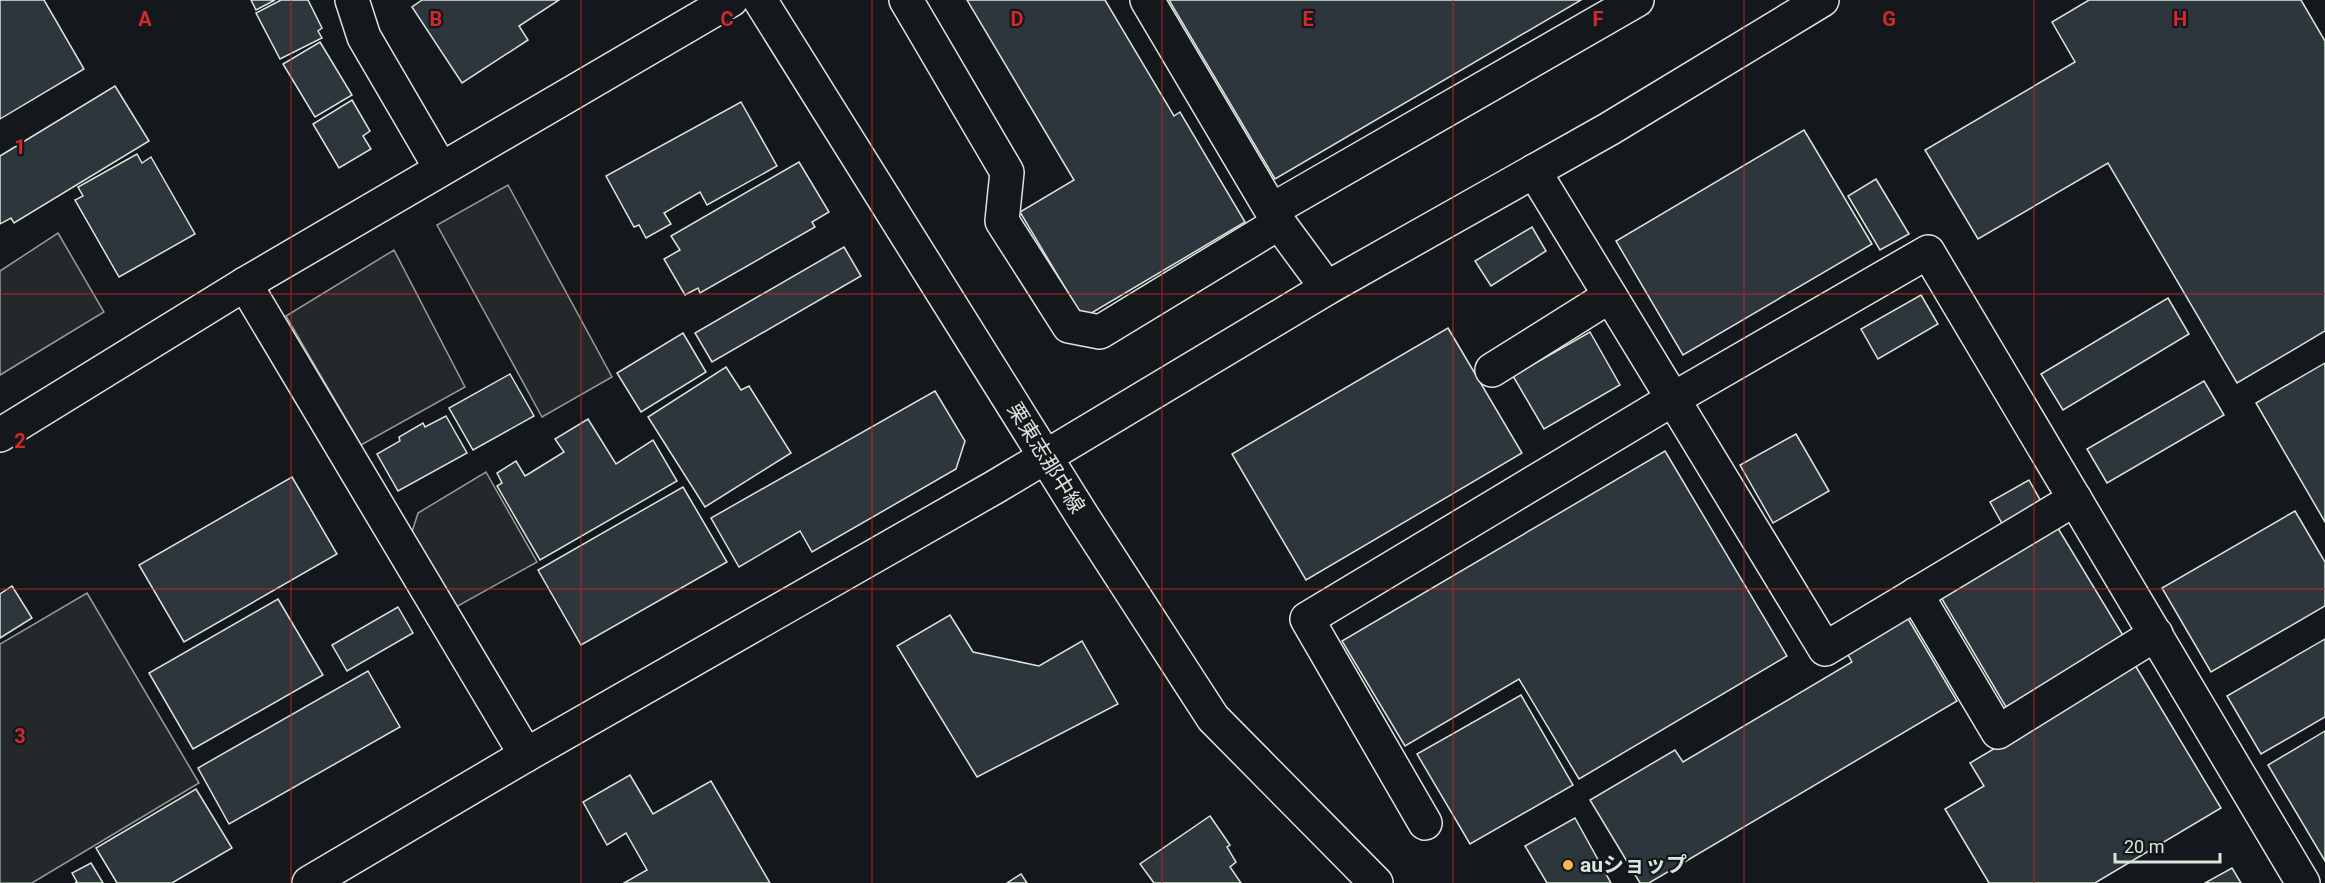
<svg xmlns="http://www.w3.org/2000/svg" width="2325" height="883" font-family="Roboto,'Noto Sans JP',sans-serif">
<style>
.parking{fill:#24282b;stroke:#939e99;stroke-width:1.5}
.building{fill:#2c363c;stroke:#d8e6dc;stroke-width:1.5}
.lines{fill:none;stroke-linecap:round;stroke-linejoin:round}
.minor-casing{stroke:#d8e6dc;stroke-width:36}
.major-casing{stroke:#d8e6dc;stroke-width:36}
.minor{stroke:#14181c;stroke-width:33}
.major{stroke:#14181c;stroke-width:33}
.grid{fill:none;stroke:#d62828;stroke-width:1.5;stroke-opacity:0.55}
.poi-dot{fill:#ffb74d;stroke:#14181c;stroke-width:2}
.labels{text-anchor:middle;stroke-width:4.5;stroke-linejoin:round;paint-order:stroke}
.street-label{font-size:21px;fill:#d8e6dc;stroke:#14181c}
.poi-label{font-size:21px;font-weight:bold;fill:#d8e6dc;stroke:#14181c;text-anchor:start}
.grid-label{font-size:20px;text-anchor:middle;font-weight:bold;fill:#d62828;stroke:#14181c;stroke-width:4.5;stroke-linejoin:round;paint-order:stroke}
</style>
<rect width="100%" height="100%" fill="#14181c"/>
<g class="parking">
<path d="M508,185l104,192 -70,40 -105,-192z"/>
<path d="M58,233l46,79 -104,63v-104z"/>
<path d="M394,250l71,137 -104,58 -75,-129z"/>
<path d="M486,472l51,90 -81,45 -44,-75 6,-19z"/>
<path d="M87,593l112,190 -167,100h-32v-239z"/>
</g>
<g class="building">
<path d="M0,0h44l40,69 -84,50z"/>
<path d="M251,0h24l-19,10z"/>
<path d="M281,0h27l14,28 -4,3 4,7 -42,21 -24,-46z"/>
<path d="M422,0h137l-40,26 9,14 -66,43 -50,-76z"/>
<path d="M967,0h138l69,116 6,-4 65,110 -162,96 -63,-106 54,-32z"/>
<path d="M1169,0h412l-306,179z"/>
<path d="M2089,0h212l24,41v290l-88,52 -129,-220 -130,76 -53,-89 150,-88 -23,-40z"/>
<path d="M320,42l32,53 -37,22 -32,-53z"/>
<path d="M115,86l34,55 -135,82 -3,-5 -11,6v-68z"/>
<path d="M352,100l18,31 -7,5 8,13 -32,19 -26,-44z"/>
<path d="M741,102l36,64 -70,39 -7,-13 -36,21 7,11 -25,14 -7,-13 -5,2 -28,-51z"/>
<path d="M1804,130l68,114 -189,111 -67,-114z"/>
<path d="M137,154l5,9 9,-6 44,77 -76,43 -44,-77 8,-4 -5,-9z"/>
<path d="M799,162l30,50 -17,10 3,5 -115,66 -2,-5 -13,7 -21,-36 16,-9 -9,-14z"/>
<path d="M1876,179l33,55 -29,16 -32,-54z"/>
<path d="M1532,227l14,24 -55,35 -16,-25z"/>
<path d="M844,247l17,29 -149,86 -17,-29z"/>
<path d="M1921,295l17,29 -60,35 -17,-30z"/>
<path d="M2168,298l21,36 -126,76 -22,-36z"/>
<path d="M1448,328l74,125 -216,127 -74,-126z"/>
<path d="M1590,332l30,53 -76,44 -31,-53z"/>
<path d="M683,333l23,39 -65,40 -24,-39z"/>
<path d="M2325,363v159l-69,-119z"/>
<path d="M726,367l15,23 8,-4 42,67 -86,54 -57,-90z"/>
<path d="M510,374l24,42 -61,34 -24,-42z"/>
<path d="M2204,381l20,34 -117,68 -20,-34z"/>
<path d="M935,391l30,50 -9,28 -144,83 -12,-21 -61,36 -28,-49z"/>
<path d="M446,416l21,37 -69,38 -21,-37 23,-13 -1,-4 24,-14 2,4z"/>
<path d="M588,419l28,45 37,-24 24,41 -137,79 -43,-74 5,-3 -5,-10 19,-12 9,15 5,-3 34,-21 -9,-13z"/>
<path d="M1796,434l33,57 -56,32 -33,-58z"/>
<path d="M1665,451l122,205 -208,123 -60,-100 -114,67 -63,-105z"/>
<path d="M292,477l45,77 -153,88 -45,-77z"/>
<path d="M2029,480l14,25 -39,22 -14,-25z"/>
<path d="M683,487l44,75 -146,83 -43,-75z"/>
<path d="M2295,511l30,51v44l-114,66 -49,-84z"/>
<path d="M2056,525l68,112 -118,70 -67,-113z"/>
<path d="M12,586l20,32 -32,20v-44z"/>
<path d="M278,599l45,76 -130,74 -44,-76z"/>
<path d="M398,607l15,26 -66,38 -15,-26z"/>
<path d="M950,615l23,37 66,14 43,-25 36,63 -141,73 -80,-131z"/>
<path d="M1907,617l50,84 -308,182h-9l-50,-83 85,-50 8,12 169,-100 -5,-9z"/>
<path d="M2325,639v78l-64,37 -34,-58z"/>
<path d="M2135,665l86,143 -126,75h-106l-44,-74 39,-23 -14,-23z"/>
<path d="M368,671l32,56 -171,97 -31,-56z"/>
<path d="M1521,695l52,90 -103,59 -53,-90z"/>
<path d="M2325,731v130l-57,-96z"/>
<path d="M630,775l23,39 58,-33 59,102h-146l23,-13 -21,-37 -19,12 -24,-43z"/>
<path d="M196,789l36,59 -60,35h-55l-21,-35z"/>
<path d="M1210,816l20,29 -3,2 9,15 -6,5 11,16h-87l-14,-19z"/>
<path d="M1575,818l36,65h-64l-22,-37z"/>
<path d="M91,863l12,20h-28l2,-1 -5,-9z"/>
<path d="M2232,868l9,15h-36z"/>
<path d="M1021,874l6,9h-20z"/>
</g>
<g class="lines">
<defs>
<g id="minor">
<path d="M352,0l12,37 77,132"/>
<path d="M906,0l101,172 -5,49 67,105 31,6 179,-109"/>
<path d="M1147,0l132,223 48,65"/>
<path d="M1534,171l139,228 255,-147 375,631"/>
<path d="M1272,210l365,-210"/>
<path d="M245,284l281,471"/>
<path d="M1492,370l118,-74"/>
<path d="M0,435l245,-151 486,-284"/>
<path d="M1916,594l82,138 158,-98"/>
<path d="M1425,823l-118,-204 366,-220 152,250 250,-150"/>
<path d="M309,883l217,-128 469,-268 332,-199 282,-159 213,-129"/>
</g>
<path id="major" d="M760,0l323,517 130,201 163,165"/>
</defs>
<use href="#minor" class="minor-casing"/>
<use href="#major" class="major-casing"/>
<use href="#minor" class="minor"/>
<use href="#major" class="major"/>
</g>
<path class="grid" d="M291,0v883M581,0v883M872,0v883M1162,0v883M1453,0v883M1744,0v883M2034,0v883M0,294h2325M0,589h2325"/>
<circle class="poi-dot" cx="1568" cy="865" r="6"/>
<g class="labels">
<g class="street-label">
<text transform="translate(1046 458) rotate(58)" y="7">栗東志那中線</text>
</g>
<g class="poi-label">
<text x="1580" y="872">auショップ</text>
</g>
</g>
<g class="grid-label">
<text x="145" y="26">A</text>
<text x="436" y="26">B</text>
<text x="727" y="26">C</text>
<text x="1017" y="26">D</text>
<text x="1308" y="26">E</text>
<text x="1598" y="26">F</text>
<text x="1889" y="26">G</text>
<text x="2180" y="26">H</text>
<text x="20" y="154">1</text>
<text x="20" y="448">2</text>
<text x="20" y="743">3</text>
</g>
<path d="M2115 853v9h105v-9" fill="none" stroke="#d8e6dc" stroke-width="3"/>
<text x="2124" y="853" font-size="18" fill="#d8e6dc" stroke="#14181c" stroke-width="4.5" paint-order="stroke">20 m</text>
</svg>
